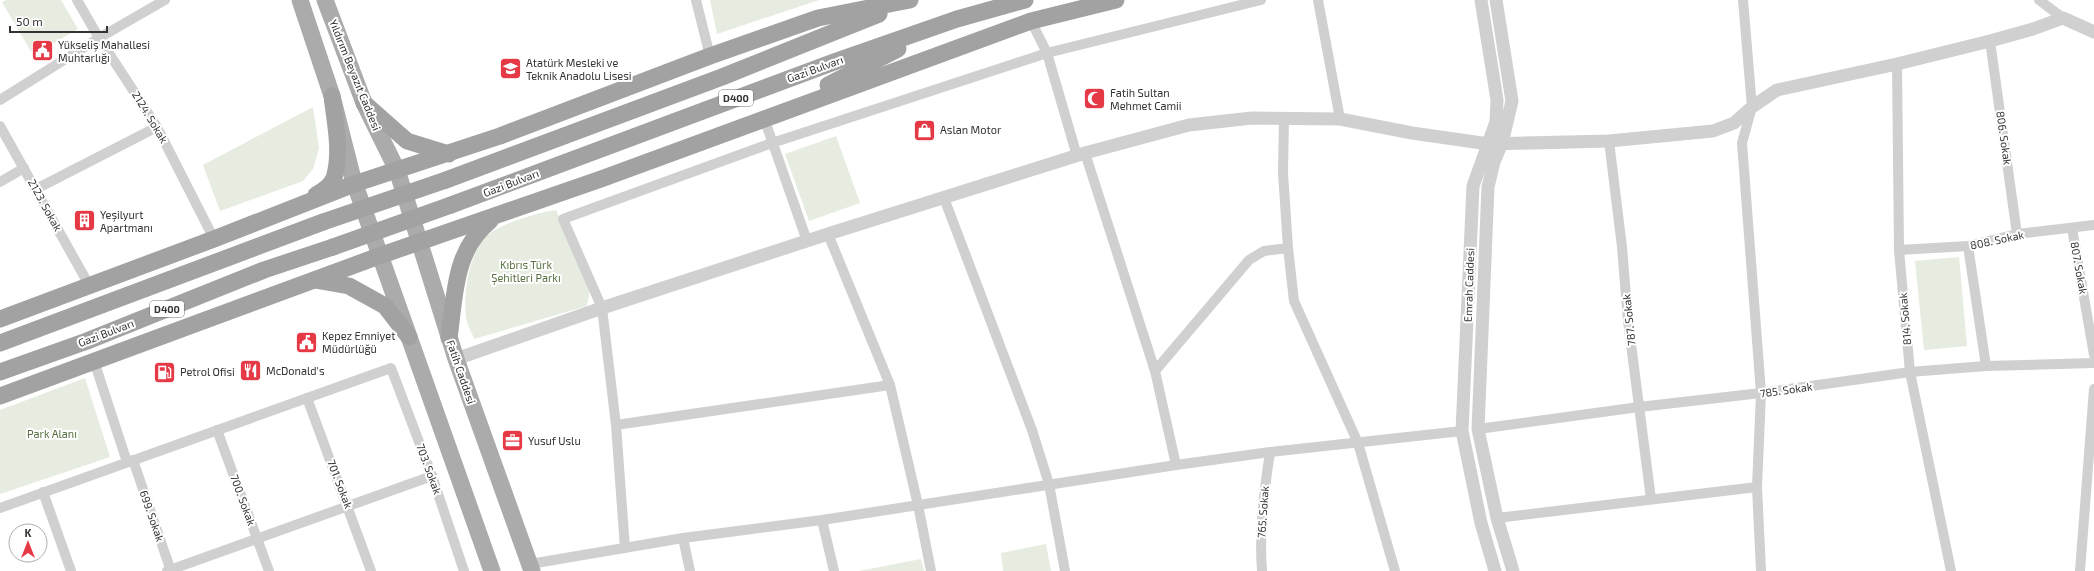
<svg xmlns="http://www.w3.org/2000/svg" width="2094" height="571" font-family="'Exo 2',sans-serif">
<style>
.green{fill:#e6ecdf}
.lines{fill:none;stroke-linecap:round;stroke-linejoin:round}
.minor{stroke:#d0d0d0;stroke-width:10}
.tertiary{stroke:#d0d0d0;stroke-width:13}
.primary{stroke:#ababab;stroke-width:17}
.trunk{stroke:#a2a2a2;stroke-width:17}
.trunk-bridge{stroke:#a2a2a2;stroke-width:17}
.labels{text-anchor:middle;stroke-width:4;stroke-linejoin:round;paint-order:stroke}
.shield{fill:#fff;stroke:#707070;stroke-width:1}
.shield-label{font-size:10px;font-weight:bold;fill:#333}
.poi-label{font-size:11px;fill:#333;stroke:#fff;text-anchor:start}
.street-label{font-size:11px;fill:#333;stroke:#fff}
.park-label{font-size:11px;fill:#56703f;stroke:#fff}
</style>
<rect width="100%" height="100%" fill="#fff"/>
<g class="green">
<path d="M6,0h55l17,29 -45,26 -31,-53z"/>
<path d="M710,0h109l-102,34z"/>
<path d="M313,107l6,41 -6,21 -10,12 -83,30 -17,-46z"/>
<path d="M836,136l24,67 -51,18 -24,-67z"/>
<path d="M556,210l34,79 -3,17 -113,33c-2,-7 -8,-15 -8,-23 -3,-23 3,-57 17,-76 10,-15 56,-28 73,-30z"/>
<path d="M1959,257l8,89 -43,4 -9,-89z"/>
<path d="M85,378l25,79 -110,37v-84z"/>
<path d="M1046,544l5,27h-48l-2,-18z"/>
<path d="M921,559l3,12h-65z"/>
</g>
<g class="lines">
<g class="minor">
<path d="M77,0l22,38 58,89 57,112"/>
<path d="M696,0l14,56"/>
<path d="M1318,0l22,119"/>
<path d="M1743,0l9,107 -10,36 19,250 -4,94 4,84"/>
<path d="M2039,0l24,18"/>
<path d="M1031,21l16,32 30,103"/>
<path d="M1990,41l27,193"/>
<path d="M1897,64l2,186 11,122 41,199"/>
<path d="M0,100l99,-62 66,-38"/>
<path d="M764,118l43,123"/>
<path d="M1284,118l-1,55 5,75 6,53 64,142 37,128"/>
<path d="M0,126l89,159"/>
<path d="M1609,141l13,106 6,74 23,178"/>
<path d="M1085,153l70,218 21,94"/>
<path d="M0,182l24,-14"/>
<path d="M36,189l121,-62"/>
<path d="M944,198l88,232 17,54 16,87"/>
<path d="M2072,228l22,127"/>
<path d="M828,234l62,151 28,120 13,66"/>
<path d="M1968,246l18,120"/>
<path d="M1899,250l69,-4 49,-12 77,-9"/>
<path d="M94,361l33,101"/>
<path d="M1155,371l94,-111 15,-9 24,-3"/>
<path d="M307,398l64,173"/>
<path d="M616,425l274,-40"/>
<path d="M1478,429l161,-22 122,-14 149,-21 76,-6 108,-3"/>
<path d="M217,430l52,141"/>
<path d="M133,460l38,111"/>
<path d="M43,492l28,79"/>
<path d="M0,508l391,-140 41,108 32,95"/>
<path d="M1497,518l260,-31"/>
<path d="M822,520l12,51"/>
<path d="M683,538l7,33"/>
<path d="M625,548l-9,-123 -14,-117 -39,-89 209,-76 275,-90 214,-53"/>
<path d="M530,564l153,-26 139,-18 354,-55 94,-13 192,-21"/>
<path d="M167,571l265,-95"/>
<path d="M1262,571c-3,-40 2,-79 8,-119"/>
<path d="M2080,571l14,-182"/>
</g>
<g class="tertiary">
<path d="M1481,0l16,100 -1,22 -23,64 -11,245 19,92 14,48"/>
<path d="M1496,0l16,101 -10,42 -8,19 -6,25 -10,242 19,89 16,53"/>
<path d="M456,359l146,-51 226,-74 257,-81 104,-28 63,-7 88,1 72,14 77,11 120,-3 104,-10 21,-8 18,-16 25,-17 120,-26 93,-23 43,-12 30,-11 31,14"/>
</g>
<g class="primary">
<path d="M300,0l32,96 21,83 139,392"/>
<path d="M325,0l39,103 33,67 59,189 76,212"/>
</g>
<g class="trunk">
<path d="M828,85l70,-36"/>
<path d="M364,103l43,38 42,13"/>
<path d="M446,180l276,-103 157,-63"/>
<path d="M316,195c7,-4 15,-9 18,-17 8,-25 1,-56 -2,-82"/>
<path d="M451,205l383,-143 123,-43 68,-19"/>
<path d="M315,280l34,6 36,20 24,31"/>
<path d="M0,319l214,-80 140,-55 146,-48 210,-80 108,-38 92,-18"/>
<path d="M449,338c6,-43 5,-88 41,-117"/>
<path d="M0,343l323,-121"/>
<path d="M0,372l87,-31 177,-71 69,-23"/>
<path d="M0,396l379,-140 222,-77 430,-158 85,-21"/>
</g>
<g class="trunk-bridge">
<path d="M323,222l123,-42"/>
<path d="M333,247l118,-42"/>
</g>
</g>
<defs>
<symbol id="civic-square" viewBox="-11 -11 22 22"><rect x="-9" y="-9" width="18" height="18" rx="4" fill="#e63946" stroke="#fff"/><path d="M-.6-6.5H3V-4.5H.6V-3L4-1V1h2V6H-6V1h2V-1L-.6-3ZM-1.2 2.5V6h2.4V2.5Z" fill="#fff"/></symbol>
<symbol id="school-square" viewBox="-11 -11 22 22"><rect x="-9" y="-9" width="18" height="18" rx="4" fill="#e63946" stroke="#fff"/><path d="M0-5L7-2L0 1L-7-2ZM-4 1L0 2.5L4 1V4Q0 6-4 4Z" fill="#fff"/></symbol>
<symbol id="mosque-square" viewBox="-11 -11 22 22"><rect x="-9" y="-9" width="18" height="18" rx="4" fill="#e63946" stroke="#fff"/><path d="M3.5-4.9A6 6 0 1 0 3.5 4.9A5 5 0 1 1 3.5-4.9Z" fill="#fff"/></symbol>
<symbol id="shop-square" viewBox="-11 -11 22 22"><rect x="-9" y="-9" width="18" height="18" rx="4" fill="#e63946" stroke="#fff"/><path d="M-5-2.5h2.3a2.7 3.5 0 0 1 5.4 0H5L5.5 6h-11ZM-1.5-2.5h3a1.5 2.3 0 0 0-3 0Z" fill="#fff"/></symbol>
<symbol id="building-square" viewBox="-11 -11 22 22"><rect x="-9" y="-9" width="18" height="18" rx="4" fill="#e63946" stroke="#fff"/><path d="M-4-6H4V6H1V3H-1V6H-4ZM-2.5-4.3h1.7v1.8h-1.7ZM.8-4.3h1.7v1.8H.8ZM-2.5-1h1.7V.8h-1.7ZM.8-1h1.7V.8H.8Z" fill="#fff"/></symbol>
<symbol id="restaurant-square" viewBox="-11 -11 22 22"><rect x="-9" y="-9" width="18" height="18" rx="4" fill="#e63946" stroke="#fff"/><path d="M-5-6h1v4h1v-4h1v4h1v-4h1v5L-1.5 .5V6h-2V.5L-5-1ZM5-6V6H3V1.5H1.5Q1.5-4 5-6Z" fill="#fff"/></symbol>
<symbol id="fuel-square" viewBox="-11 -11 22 22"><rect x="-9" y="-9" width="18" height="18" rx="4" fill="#e63946" stroke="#fff"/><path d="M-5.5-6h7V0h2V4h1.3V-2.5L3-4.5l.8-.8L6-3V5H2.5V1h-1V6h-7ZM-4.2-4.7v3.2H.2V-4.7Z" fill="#fff"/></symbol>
<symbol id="office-square" viewBox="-11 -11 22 22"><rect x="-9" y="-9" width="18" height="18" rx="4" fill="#e63946" stroke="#fff"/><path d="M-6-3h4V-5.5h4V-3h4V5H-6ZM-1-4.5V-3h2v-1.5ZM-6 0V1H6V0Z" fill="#fff"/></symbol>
</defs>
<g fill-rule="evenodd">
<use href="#civic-square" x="30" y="38" width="25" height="25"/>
<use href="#school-square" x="498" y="56" width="25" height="25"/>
<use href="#mosque-square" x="1082" y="86" width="25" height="25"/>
<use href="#shop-square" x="912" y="118" width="25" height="25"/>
<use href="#building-square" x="72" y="208" width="25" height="25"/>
<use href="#civic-square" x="294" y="330" width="25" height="25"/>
<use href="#restaurant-square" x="238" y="358" width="25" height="25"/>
<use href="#fuel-square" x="152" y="360" width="25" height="25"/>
<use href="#office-square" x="500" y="428" width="25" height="25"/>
</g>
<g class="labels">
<g class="shield">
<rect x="719" y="90" width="34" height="16" rx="3"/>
<rect x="150" y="301" width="34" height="16" rx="3"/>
</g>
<g class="shield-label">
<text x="736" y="102">D400</text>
<text x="167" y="313">D400</text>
</g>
<g class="poi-label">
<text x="58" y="49">Yükseliş Mahallesi<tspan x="58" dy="13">Muhtarlığı</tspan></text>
<text x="526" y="67">Atatürk Mesleki ve<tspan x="526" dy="13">Teknik Anadolu Lisesi</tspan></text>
<text x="1110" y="97">Fatih Sultan<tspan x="1110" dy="13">Mehmet Camii</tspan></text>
<text x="940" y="134">Aslan Motor</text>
<text x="100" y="219">Yeşilyurt<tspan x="100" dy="13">Apartmanı</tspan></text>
<text x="322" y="340">Kepez Emniyet<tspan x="322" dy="13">Müdürlüğü</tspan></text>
<text x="266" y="375">McDonald's</text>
<text x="180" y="376">Petrol Ofisi</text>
<text x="528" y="445">Yusuf Uslu</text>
</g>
<g class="street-label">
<text transform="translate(815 69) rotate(-20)" y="4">Gazi Bulvarı</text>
<text transform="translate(355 75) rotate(68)" y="4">Yıldırım Beyazıt Caddesi</text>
<text transform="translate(150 117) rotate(59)" y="4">2124. Sokak</text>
<text transform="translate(2004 138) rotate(82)" y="4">806. Sokak</text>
<text transform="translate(511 183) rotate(-21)" y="4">Gazi Bulvarı</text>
<text transform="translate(45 205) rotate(61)" y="4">2123. Sokak</text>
<text transform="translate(1997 240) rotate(-12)" y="4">808. Sokak</text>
<text transform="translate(2079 268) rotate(80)" y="4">807. Sokak</text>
<text transform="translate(1469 285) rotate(-88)" y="4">Emrah Caddesi</text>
<text transform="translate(1905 319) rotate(-95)" y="4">814. Sokak</text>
<text transform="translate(1629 320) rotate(-96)" y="4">787. Sokak</text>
<text transform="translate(106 333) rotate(-21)" y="4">Gazi Bulvarı</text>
<text transform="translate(461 372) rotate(71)" y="4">Fatih Caddesi</text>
<text transform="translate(1786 390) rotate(-8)" y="4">785. Sokak</text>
<text transform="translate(429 469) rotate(70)" y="4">703. Sokak</text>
<text transform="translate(340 484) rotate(69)" y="4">701. Sokak</text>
<text transform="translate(243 500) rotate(70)" y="4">700. Sokak</text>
<text transform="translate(1263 512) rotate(-86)" y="4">765. Sokak</text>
<text transform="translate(152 516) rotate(71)" y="4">699. Sokak</text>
</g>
<g class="park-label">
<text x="526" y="269">Kıbrıs Türk<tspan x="526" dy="13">Şehitleri Parkı</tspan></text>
<text x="52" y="438">Park Alanı</text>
</g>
</g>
<g transform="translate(28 543)"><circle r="19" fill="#ffffff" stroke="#adadad"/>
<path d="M0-3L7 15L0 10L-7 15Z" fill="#e63946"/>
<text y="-6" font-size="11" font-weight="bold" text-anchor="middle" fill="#333333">K</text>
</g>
<path d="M10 26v6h97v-6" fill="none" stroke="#333333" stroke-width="2"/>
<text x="16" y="26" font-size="12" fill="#333333" stroke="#ffffff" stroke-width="3" paint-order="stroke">50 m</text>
</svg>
